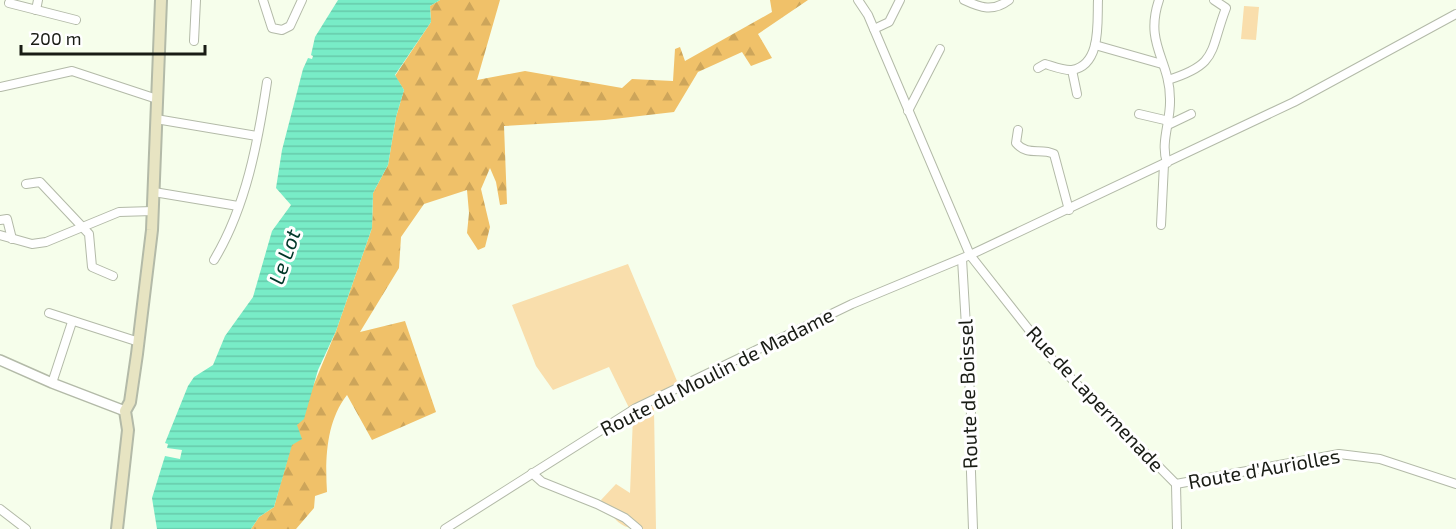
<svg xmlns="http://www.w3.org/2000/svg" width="1456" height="529" font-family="'Exo 2',sans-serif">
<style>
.green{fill:#f9deac}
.forest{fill:url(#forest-firs)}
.water{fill:url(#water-rules)}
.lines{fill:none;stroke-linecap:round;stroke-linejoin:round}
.minor-casing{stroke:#b3baa8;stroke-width:10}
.tertiary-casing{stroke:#b3baa8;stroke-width:12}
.secondary-casing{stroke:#b3baa8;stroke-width:14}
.minor{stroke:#fff;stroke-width:8}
.tertiary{stroke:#fff;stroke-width:9}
.secondary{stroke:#e7e4c2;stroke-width:10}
.labels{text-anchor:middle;stroke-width:6;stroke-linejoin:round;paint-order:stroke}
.street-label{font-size:20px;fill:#191c15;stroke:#fff}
.water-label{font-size:21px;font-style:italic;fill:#003729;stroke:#fff}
</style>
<defs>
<pattern id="forest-firs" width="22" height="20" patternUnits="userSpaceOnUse" patternTransform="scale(1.5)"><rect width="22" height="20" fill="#f0c169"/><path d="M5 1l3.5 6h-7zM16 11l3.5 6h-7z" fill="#cda55a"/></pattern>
<pattern id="water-rules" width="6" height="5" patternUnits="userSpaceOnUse" patternTransform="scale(1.5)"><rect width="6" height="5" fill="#78ecc7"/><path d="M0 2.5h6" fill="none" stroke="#67caaa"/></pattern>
</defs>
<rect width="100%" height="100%" fill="#f6feeb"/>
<g class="green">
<path d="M1244,6l15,1 -3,33 -15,-1z"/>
<path d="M628,264l49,117 -23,28 2,120c-34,0 -35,0 -55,-29l15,-16 14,9 3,-77 -24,-49 -56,23 -17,-24 -24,-61z"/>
</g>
<path class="forest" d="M440,0h60l-23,80 48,-9 97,17 10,-9 41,2 2,-32 5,-2 5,14 87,-49 -2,-12h38l-50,34 14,24 -21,8 -9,-14 -44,20 -24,40 -69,8 -101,6 3,78 -7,1 -4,-23 -6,-14 -9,21 9,38 -5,20 -7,3 -11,-17 2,-20 -2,-23 -43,14 -23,33 -2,31 -39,64 45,-11 31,91 -64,28 -25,-45c-21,27 -22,64 -20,97l-12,4 -1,12 -18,21h-45l8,-12 15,-10 23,-82 39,-94 36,-103 1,-35 15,-28 8,-48 8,-27 -9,-14 36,-54 -1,-16z"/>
<path class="water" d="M338,0h102l-10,6 1,16 -36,53 9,15 -8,27 -8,48 -15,28 -1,35 -36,103 -18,39 -14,49 -7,6 5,14 -10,6 -18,62 -15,10 -8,12h-94l-5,-31 13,-42 15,3 2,-9 -15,-2 1,-4 -3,-1 23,-57 6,-9 19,-12 12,-29 28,-39 19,-66 19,-26 -15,-17 6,-38 21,-81 5,-11 4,1 1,-3 -2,-1 4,-18z"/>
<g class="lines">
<defs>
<g id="minor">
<path d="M263,0l9,28 10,2 8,-4 12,-26"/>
<path d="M858,0l10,15 102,240 82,104 124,125"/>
<path d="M964,0c17,8 29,12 45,0"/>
<path d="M1159,0c-15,44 11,60 11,99 1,22 -10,43 -3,64"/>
<path d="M9,3l67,17"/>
<path d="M36,10l2,-10"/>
<path d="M874,29l15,-7 11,-22"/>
<path d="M194,41l2,-41"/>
<path d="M1095,45l67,19"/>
<path d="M1038,68l7,-4c7,2 20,7 27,6 30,-5 25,-49 26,-70"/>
<path d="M1072,70l5,24"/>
<path d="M1168,80c51,-16 41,-28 58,-72l-12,-8"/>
<path d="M0,87l72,-16 85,28"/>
<path d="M908,111l32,-62"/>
<path d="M1139,114l30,7"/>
<path d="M156,119l101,17"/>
<path d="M1168,125l23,-11"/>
<path d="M1018,130l-2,13c12,14 25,4 38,11l15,56"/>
<path d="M26,184l14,-2 49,52 3,33 21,9"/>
<path d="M154,192l84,14"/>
<path d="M0,220l7,-1 5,20"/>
<path d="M1161,225l3,-61"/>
<path d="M0,235l32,9 14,-2 73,-30 34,-1"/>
<path d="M962,259l9,152 -1,33 3,85"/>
<path d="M214,260c32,-53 44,-118 53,-178"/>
<path d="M49,313l90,29"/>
<path d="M52,383l20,-61"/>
<path d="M532,473l10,9 55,22 28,14 13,11"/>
<path d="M1176,484l163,-30 41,5 76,25"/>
<path d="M1176,484l1,45"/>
<path d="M0,509l26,20"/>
<path d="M445,529l191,-121 216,-104 118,-49 324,-153 162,-88"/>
</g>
<path id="tertiary" d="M0,360l52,23 73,28"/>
<path id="secondary" d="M117,529l11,-99 -3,-19 5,-9 7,-48 15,-124 9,-230"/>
</defs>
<use href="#minor" class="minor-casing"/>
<use href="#tertiary" class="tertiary-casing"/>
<use href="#secondary" class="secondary-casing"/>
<use href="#minor" class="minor"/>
<use href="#tertiary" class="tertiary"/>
<use href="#secondary" class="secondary"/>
</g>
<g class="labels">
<g class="street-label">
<text transform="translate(717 372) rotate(-27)" y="7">Route du Moulin de Madame</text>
<text transform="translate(968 394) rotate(-92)" y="7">Route de Boissel</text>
<text transform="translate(1095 399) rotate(47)" y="7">Rue de Lapermenade</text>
<text transform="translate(1264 469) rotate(-10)" y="7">Route d'Auriolles</text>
</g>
<g class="water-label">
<text transform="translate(285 257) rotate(-71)" y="7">Le Lot</text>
</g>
</g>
<path d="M21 45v9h184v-9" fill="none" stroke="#191c15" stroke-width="3"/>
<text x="30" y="45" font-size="18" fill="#191c15" stroke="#ffffff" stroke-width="4.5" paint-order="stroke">200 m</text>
</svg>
